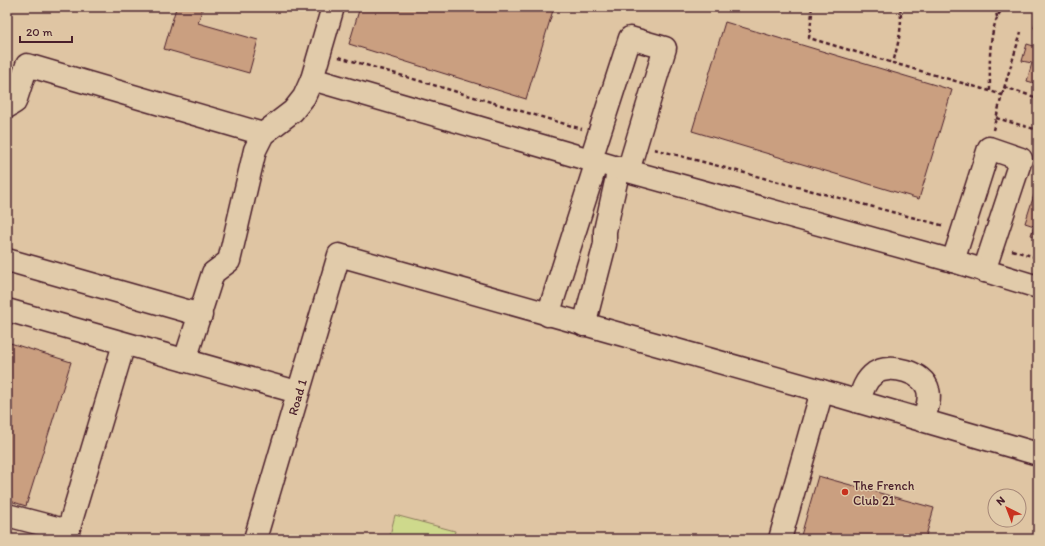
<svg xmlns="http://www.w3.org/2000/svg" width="1045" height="546" font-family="Itim,sans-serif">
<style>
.green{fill:#ced98c;stroke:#8c7c5c}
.building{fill:#ca9f80;stroke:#4a1f2b}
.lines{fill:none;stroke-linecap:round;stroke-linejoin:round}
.minor-casing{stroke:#4a1f2b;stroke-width:25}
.path{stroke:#4a1f2b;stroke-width:2.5;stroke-dasharray:4 3;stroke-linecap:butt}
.minor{stroke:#e1cbaa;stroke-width:22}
.poi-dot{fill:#c8321e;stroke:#e1cbaa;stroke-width:1.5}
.labels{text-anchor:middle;stroke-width:3;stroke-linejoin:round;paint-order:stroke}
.street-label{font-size:13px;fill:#4a1f2b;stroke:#e1cbaa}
.poi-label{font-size:13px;fill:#4a1f2b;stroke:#e1cbaa;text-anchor:start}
</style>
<rect width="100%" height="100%" fill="#dfc5a3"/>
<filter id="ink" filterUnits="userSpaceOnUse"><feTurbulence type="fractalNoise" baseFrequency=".025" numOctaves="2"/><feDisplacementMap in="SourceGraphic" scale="8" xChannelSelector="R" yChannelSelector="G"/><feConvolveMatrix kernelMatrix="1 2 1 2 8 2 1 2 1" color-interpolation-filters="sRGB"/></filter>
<g filter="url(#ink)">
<path class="green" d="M395,515l60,16 -2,8h-64z"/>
<g class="building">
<path d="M172,7h31l-5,16 60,17 -9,33 -85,-24 12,-41z"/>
<path d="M360,7h194l-28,92 -177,-55z"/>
<path d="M1038,13v16l-4,-1z"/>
<path d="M725,22l227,68 -33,109 -227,-68z"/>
<path d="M1027,44l10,3 1,-2v39l-11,-3 5,-18 -10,-2z"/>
<path d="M1034,195l4,1v41l-7,-2 3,-9 -9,-3z"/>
<path d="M7,342l64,20 -45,144 -19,-6z"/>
<path d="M818,476l116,32 -9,31h-125z"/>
</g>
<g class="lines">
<defs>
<g id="minor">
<path d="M312,79l21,-72"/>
<path d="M7,107l8,-5 12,-37 236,69"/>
<path d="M591,159l39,-121 35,10 -37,123"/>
<path d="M7,260l194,55"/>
<path d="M953,261l36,-113 32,11 -37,112"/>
<path d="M7,310l290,82"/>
<path d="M548,315l49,-154"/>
<path d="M584,325l21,-81v-13l14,-63"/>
<path d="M185,360l28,-87 16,-12 26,-111 8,-16 30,-23 11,-14 8,-18 316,92 325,90 85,26"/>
<path d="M859,402c3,-11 6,-22 16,-29 15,-10 49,-1 53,17 3,10 -2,21 -5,30"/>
<path d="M7,515l61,16 56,-187"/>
<path id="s1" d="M255,539l84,-284 483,136 216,63"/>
<path d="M780,539l42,-148"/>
</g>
</defs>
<use href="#minor" class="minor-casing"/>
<g class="path">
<path d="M811,7l1,6 -3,25 84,25"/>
<path d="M900,7c3,19 -2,37 -7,56l97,28"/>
<path d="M995,7l2,10"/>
<path d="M339,57l243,72"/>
<path d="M1004,87l34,11"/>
<path d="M1002,95l19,-63"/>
<path d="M996,118l42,12"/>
<path d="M993,130l9,-35 -12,-4c0,-28 -3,-60 13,-84"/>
<path d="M654,149l291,77"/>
<path d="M1012,250l26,8"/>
</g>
<use href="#minor" class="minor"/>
</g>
</g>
<circle class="poi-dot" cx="845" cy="492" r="4"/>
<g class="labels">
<g class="street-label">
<text dy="5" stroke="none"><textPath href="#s1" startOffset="148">Road 1</textPath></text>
</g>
<g class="poi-label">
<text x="853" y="490">The French<tspan x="853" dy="15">Club 21</tspan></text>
</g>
</g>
<rect width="1045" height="546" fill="none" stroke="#e1cbaa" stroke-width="24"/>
<rect x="12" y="12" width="1021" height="522" fill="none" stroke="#4a1f2b" stroke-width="1.5" filter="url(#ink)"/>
<g transform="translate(1007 508) rotate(318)"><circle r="19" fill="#e1cbaa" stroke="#a58677"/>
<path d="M0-3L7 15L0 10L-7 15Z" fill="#c8321e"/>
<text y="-6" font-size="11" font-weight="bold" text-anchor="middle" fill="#4a1f2b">N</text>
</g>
<path d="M20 36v6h52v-6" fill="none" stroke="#4a1f2b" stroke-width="2"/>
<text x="26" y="36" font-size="12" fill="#4a1f2b" stroke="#e1cbaa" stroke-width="3" paint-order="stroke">20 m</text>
</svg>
